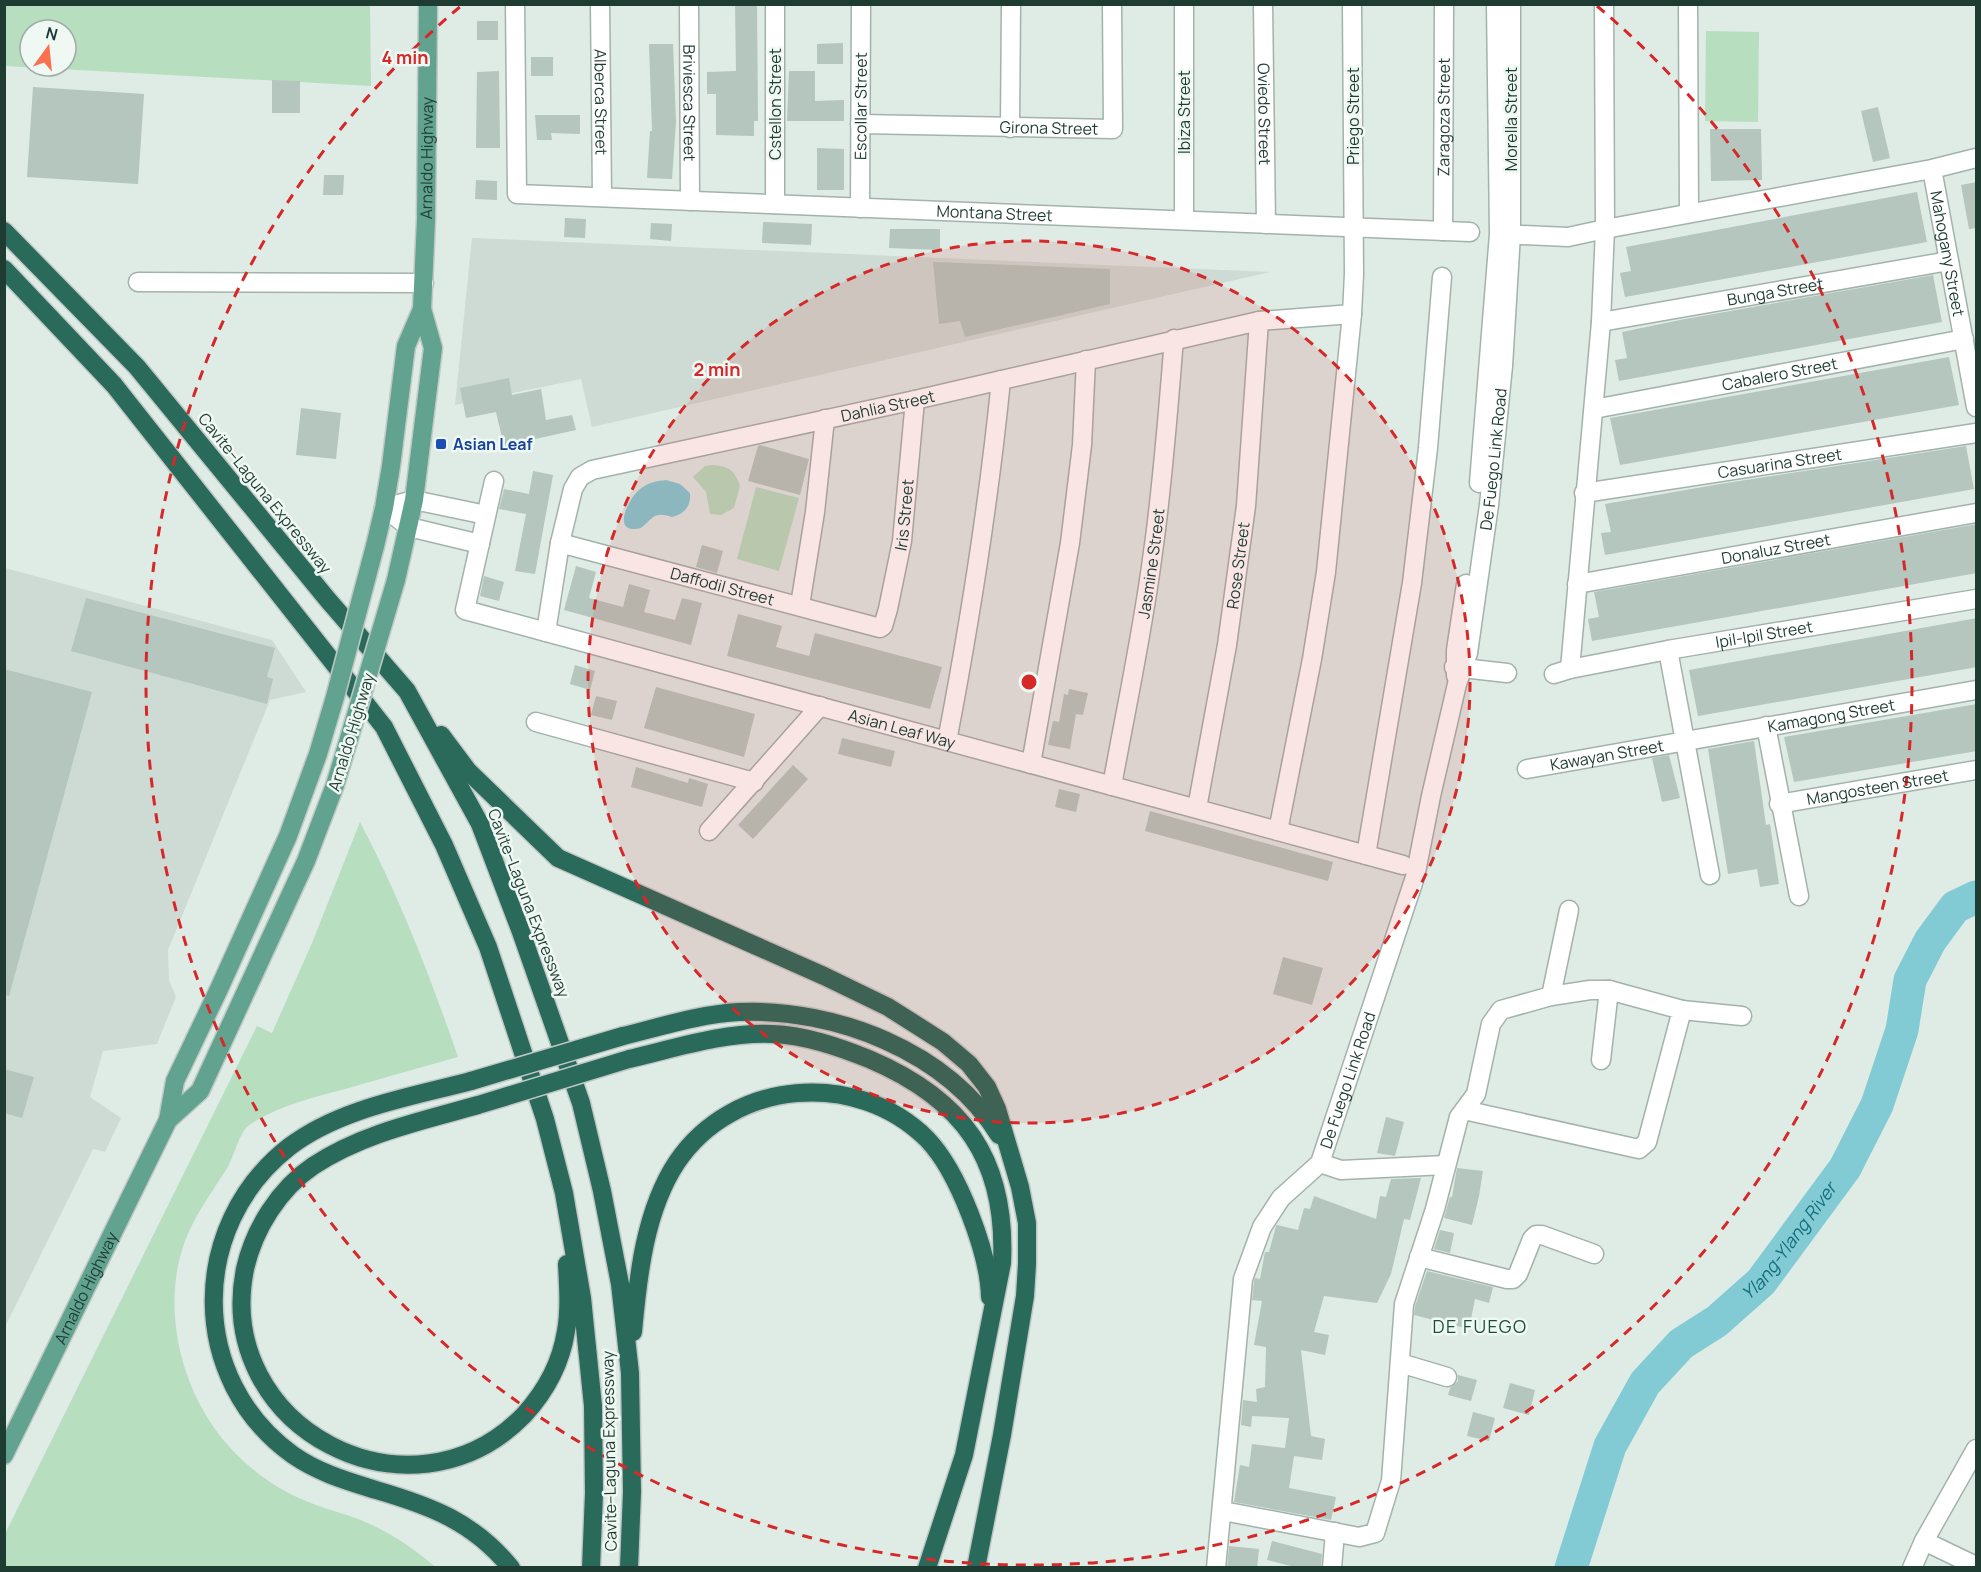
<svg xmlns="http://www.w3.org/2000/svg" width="1981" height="1572" font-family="Manrope,sans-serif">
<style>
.built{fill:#cddbd4}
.green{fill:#b6debf;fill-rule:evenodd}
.water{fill:#83cbd4}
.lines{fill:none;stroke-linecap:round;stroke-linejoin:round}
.river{stroke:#83cbd4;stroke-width:33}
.building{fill:#b4c6be}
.minor-casing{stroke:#a2b3ac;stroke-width:21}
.major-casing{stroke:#c0c8c6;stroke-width:21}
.highway-casing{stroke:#c0c8c6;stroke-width:21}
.minor{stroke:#fff;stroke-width:18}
.major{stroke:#61a38f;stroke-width:18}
.highway{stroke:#296a5a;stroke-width:18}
.major-bridge-casing{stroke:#c0c8c6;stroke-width:21;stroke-linecap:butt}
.highway-bridge-casing{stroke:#c0c8c6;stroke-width:21;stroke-linecap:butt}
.major-bridge{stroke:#61a38f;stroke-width:18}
.highway-bridge{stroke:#296a5a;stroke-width:18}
.ring{fill:none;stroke:#d62828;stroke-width:3;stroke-dasharray:10 8}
.transit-dot{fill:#1a4fb4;stroke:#eff8f3;stroke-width:2}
.labels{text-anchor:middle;stroke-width:5;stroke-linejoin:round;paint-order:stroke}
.street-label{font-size:16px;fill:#1f3c33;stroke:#eff8f3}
.transit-label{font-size:16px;font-weight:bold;fill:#164399;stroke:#eff8f3;text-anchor:start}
.water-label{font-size:18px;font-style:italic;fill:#166e7b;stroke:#eff8f3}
.neighbourhood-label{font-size:18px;letter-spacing:1.5px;fill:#1a4f40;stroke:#eff8f3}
.centre{fill:#d62828;stroke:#eff8f3;stroke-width:3}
.ring-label{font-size:18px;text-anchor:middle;font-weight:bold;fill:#d62828;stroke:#eff8f3;stroke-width:5;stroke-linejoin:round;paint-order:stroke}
</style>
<rect width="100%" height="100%" fill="#dfebe5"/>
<g class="built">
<path d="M472,238l798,34 -678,155 -11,-48 -126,26z"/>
<path d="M5,568l267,72 34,52 -36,8 -102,250 1,30 7,17 -19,47 -54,7 -13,46 31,21 -16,34 -12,-3 -88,178z"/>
</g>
<g class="green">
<path d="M4,5h366l1,81 -366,-20zM30,30h36v36h-36z"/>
<path d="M1706,31l53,1 -1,90 -53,-1z"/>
<path d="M713,465c16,1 22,6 27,21l-6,22 -13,7 -11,-1 -4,-22 -13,-15 12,-11z"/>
<path d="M756,487l43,11 -20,73 -42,-12z"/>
<path d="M360,822c40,76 70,154 98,235 -38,11 -76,21 -113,32 -33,9 -68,17 -97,37 -9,7 -15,34 -22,44 -15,23 -31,45 -41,71 -26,71 -2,160 51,213 23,23 50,40 80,51 15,6 31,9 47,16 26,11 51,27 72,46h-430v-33l252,-508 15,7 40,-90z"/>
</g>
<path class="water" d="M666,480l14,4 10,9c1,13 -5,21 -18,24 -18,-6 -18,0 -31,11 -32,8 -12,-33 2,-41 7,-5 15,-6 23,-7z"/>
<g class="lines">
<path class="river" id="s1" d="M1571,1568l39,-122 35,-63 36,-39 36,-23 44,-39 84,-114 32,-63 25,-75 8,-50 20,-39 25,-34 21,-10"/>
</g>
<g class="building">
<path d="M735,4h22l1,117h-4v15l-38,-1v-41h-9v-22l29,-1z"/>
<rect x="477" y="21" width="21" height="19"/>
<path d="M843,43v21h-26v-20z"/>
<path d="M649,44h24l3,78 -4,57 -25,-1 3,-47h2z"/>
<rect x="531" y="57" width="22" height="19"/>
<path d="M499,71l1,77h-24l1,-76z"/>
<path d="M789,71h26v30l29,-1v21h-57z"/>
<path d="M272,80l28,1v32h-28z"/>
<path d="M33,87l111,7 -6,90 -111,-7z"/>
<path d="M1878,107l12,51 -17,4 -12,-51z"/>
<path d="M535,115h45v19l-29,-1 1,7h-15z"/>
<path d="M1710,129h51l1,51 -51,1z"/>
<path d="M817,148l27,1v41h-27z"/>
<path d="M324,175h20l-1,20h-20z"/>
<path d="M476,180l21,1v19l-22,-1z"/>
<path d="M1977,182v46l-8,1 -8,-44z"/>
<path d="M1917,192l10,50 -302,55 -5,-24 11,-2 -5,-24z"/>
<path d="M565,218l21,1 -1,19 -21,-1z"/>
<path d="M763,222l49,2 -1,21 -49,-2z"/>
<path d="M651,223l21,1 -1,17 -21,-2z"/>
<path d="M890,229h50v21l-51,-2z"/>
<path d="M933,262l177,7v35l-145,33 -5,-16 -21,3z"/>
<path d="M1933,275l9,47 -323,59 -4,-21 12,-2 -5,-26 63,-13z"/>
<path d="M1949,357l10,48 -339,60 -10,-47z"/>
<path d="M509,378l3,17 29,-6 5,31 26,-5 4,15 -72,16 -8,-34 -30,6 -6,-30z"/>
<path d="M301,408l40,5 -5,46 -40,-4z"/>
<path d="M760,445l49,14 -9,36 -52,-14 10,-35z"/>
<path d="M1966,446l8,43 -369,66 -4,-22 10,-1 -6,-28 115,-20z"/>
<path d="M533,471l20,4 -18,99 -20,-3 11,-57 -27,-5 5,-20 25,5z"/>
<path d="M1977,524v49l-385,68 -4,-22 11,-2 -5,-25z"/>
<path d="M702,545l21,6 -6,22 -21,-6z"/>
<path d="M576,566l20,6 -7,26 34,9 6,-23 21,6 -6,22 31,8 7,-22 20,5 -11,42 -127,-35z"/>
<path d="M484,576l20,6 -5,19 -19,-5z"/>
<path d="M86,598l189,50 -8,29 6,2 -6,25 -196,-53z"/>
<path d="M738,614l44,12 -6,21 33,9 6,-23 127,34 -12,42 -203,-53z"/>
<path d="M1977,618v49l-279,49 -9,-46z"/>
<path d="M575,665l20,6 -5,19 -20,-6z"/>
<path d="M4,669l88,23 -83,304 -5,-1z"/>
<path d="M656,687l99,27 -11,43 -100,-29z"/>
<path d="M1069,689l19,4 -5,22 -7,-1 -6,35 -22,-4 5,-24 6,1 5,-28 4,1z"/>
<path d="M596,696l21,5 -5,19 -21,-5z"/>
<path d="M1977,704v47l-183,31 -10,-45z"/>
<path d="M842,738l53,13 -4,16 -53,-13z"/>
<path d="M1754,741l12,84 4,-1 9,60 -19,3 -3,-18 -29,5 -20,-125z"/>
<path d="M1669,755l11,43 -18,4 -10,-44z"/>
<path d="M793,765l15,14 -55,60 -15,-14z"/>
<path d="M636,767l52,16 1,-5 19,6 -6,23 -71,-20z"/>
<path d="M1059,789l21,5 -4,18 -21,-5z"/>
<path d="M1150,811l183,51 -5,19 -183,-50z"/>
<path d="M1283,957l40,11 -11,37 -39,-11z"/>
<path d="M4,1069l30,8 -12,41 -18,-5z"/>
<path d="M1386,1117l18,5 -9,34 -18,-3z"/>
<path d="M1457,1168l26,3 -4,25 -7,29 -28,-7 6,-21h2z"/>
<path d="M1418,1178h3l-11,42 -6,-1 -13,55 -14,29 -53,-7 -10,36 15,3 -4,20 -24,-5 10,86 14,3 -3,21 -28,-4 -5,32 47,9 -5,23 -97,-18 6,-37 9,2 3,-23 33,4 4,-30 -37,-2 -1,11 -10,-2 2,-25 14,2 -1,-13 9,-2 1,-40 -12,-2 8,-44 -10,-1 2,-19 1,-3 5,1 5,-27h4l7,-26 1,-1 21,5 6,-22 6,1 4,-13 62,23 4,-23 6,1 5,-18z"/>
<path d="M1440,1230l14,3 -4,20 -16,-4z"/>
<path d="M1427,1271l66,16 -4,16 -14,-4 -6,30 -55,-14 1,-9z"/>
<path d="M1458,1375l19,5 -6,21 -23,-6 2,-7 8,-7z"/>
<path d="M1510,1383l25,7 -6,25 -26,-7z"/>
<path d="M1473,1412l22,6 -6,23 -22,-5z"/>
<path d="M1272,1541l50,13 -1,14h-22l-32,-8z"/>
<path d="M1229,1546l30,3 -2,19h-30z"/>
</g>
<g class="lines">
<defs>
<g id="minor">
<path id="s2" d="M515,4l2,190 953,38"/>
<path id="s3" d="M600,4l2,193"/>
<path id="s4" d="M689,4l1,197"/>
<path id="s5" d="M1263,4l3,220"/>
<path d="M1688,4l1,209"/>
<path id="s6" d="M860,124l253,5 -1,-125"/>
<path d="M1010,128l1,-124"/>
<path id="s7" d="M1932,169l44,238"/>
<path d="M775,204v-200"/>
<path id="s8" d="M860,208l1,-204"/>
<path d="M1184,220v-216"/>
<path id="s9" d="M1443,231l1,-227"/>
<path d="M1500,234l68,3 37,-8 327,-60 44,-11"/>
<path d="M138,282l286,1"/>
<path id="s10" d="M1601,322l348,-61"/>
<path id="s11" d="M1594,409l370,-70"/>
<path id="s12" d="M494,481l-29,129 938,255"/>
<path d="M1479,483l20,-249 -3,-230"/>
<path id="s13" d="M1584,493l392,-60"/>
<path d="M384,508l30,-8 72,15"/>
<path d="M384,508l25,19 71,17"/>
<path id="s14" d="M560,543l320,85 3,-2 5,-17 14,-68 13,-141"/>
<path id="s15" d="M1577,584l399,-71"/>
<path d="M800,605l15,-93 10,-93"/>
<path id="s16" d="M546,632l14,-89 13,-54 7,-12 12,-7 323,-70 344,-79 93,-7"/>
<path d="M1668,650l42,225"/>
<path d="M1454,667l53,6"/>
<path d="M1570,669l31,-347 4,-93 -1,-225"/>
<path id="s17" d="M1554,674l16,-5 98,-19 308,-51"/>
<path d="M1456,676v-26l10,-66"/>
<path d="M536,722l218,60"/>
<path d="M1766,726l33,170"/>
<path d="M947,741c23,-120 42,-240 54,-361"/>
<path d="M1031,764l39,-221 12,-98 4,-85"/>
<path id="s18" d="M1527,769l449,-79"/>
<path id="s19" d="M1112,786c14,-78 31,-155 41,-234 10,-70 15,-141 21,-213"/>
<path id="s20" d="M1779,804l197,-34"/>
<path id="s21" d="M1197,808l30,-163 19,-139 13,-185"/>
<path d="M709,831l111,-125"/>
<path d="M1278,831l34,-172 14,-87 26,-258 2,-40 -2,-270"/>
<path d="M1366,855l46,-272 16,-135 14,-171"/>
<path d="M1551,996l18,-86"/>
<path d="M1682,1010l60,6"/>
<path d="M1601,1060l8,-70"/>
<path d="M1320,1163l21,7 105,-5"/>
<path d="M1419,1257l88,22h6l5,-5 14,-35 4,-4h6l52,19"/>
<path d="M1400,1363l47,14"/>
<path d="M1223,1511l136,26 16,-4 16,-52 13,-177 31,-95 24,-92 17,-23 15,-70 10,-14 50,-14 39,-6h19l73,20 -35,132 -8,7 -175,-39"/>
<path d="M1924,1541l52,25"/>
<path id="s22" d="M1216,1568l27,-289 19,-52 19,-29 39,-35 95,-286 16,-81 26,-112 11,-31 21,-148 14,-139 8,-132v-230"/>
<path d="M1332,1568l3,-36"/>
<path d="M1912,1568l12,-27 52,-92"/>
</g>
<g id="major">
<path id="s23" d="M375,546l9,-38 7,-42 15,-120 16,-37 4,-89 2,-216"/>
<path d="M396,580l18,-80 19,-152 -11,-39"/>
<path d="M168,1120l32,-29 106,-230 29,-76 18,-60"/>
<path id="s24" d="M4,1455l164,-335 7,-39 44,-92 69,-153 30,-82 17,-57"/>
</g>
<g id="highway">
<path d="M4,231l133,136 191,233 79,91 73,133 41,108 60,171 21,88 18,93 10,89 2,119 -3,76"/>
<path d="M4,269l110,116 270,342 60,118 44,102 57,172 19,74 18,105 11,108 1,87 -3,75"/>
<path d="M441,735l27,36 90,87 266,118 64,31 55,35 26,22 18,23 10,22 23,78 7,36v41l-2,32 -23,139 -26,133"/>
<path d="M623,1036c37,-9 77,-22 116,-24 96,-4 208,39 260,123"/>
<path d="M629,1059c47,-11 95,-27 143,-25 33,1 67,13 97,25 94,40 138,100 133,204l-38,192 -37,113"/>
<path d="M471,1081c-60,16 -131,27 -182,66 -101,79 -101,233 4,308 26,18 54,26 83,35 55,16 98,32 135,78"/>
<path d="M478,1105c-56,16 -115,28 -165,61 -34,23 -59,63 -68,103 -32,159 166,262 279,146 21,-23 37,-52 42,-84 4,-22 2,-45 1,-67"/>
<path d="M633,1332c5,-56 12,-122 44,-170 56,-83 180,-93 250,-23 31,32 62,114 63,158"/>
</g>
</defs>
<use href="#minor" class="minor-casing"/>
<use href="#major" class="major-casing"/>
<use href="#highway" class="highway-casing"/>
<use href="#minor" class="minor"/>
<use href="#major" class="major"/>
<use href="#highway" class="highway"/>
<defs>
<g id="major-bridge">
<path d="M335,697l40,-151"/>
<path d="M353,725l43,-145"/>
</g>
<g id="highway-bridge">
<path d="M471,1081l152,-45"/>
<path d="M478,1105l151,-46"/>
</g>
</defs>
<use href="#major-bridge" class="major-bridge-casing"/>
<use href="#highway-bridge" class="highway-bridge-casing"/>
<use href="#major-bridge" class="major-bridge"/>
<use href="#highway-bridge" class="highway-bridge"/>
</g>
<circle cx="1029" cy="682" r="441" fill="#d62828" fill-opacity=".12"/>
<g class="ring">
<circle cx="1029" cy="682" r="441"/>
<path d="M1597 6A883 883 0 1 1 461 6"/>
</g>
<rect class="transit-dot" x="435" y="438" width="12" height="12" rx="3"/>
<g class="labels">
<g class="street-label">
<text dy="6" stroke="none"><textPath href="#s3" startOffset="98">Alberca Street</textPath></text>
<text dy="6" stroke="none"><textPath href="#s4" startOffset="99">Briviesca Street</textPath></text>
<text transform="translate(775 104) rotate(-90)" y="6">Cstellon Street</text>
<text dy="6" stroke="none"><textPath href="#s8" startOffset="102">Escollar Street</textPath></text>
<text transform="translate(1184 112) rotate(-90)" y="6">Ibiza Street</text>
<text dy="6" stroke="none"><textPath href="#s5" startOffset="110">Oviedo Street</textPath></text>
<text transform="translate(1353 116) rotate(-90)" y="6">Priego Street</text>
<text dy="6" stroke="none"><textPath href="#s9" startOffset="114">Zaragoza Street</textPath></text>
<text transform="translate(1511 119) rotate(-90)" y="6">Morella Street</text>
<text dy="6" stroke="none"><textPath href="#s6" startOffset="189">Girona Street</textPath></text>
<text dy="6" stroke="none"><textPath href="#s23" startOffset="394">Arnaldo Highway</textPath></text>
<text dy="6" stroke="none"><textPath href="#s2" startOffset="668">Montana Street</textPath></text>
<text dy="6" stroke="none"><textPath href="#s7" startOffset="86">Mahogany Street</textPath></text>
<text dy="6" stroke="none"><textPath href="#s10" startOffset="177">Bunga Street</textPath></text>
<text dy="6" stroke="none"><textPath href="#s11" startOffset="189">Cabalero Street</textPath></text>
<text dy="6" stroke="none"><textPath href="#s16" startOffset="476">Dahlia Street</textPath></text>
<text dy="6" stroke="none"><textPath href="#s22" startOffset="1160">De Fuego Link Road</textPath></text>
<text dy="6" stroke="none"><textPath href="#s13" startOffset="198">Casuarina Street</textPath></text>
<text transform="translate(265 493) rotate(51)" y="6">Cavite–Laguna Expressway</text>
<text dy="6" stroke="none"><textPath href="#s14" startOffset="448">Iris Street</textPath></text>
<text dy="6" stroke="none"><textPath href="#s15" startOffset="202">Donaluz Street</textPath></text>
<text dy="6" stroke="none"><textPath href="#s19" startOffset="226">Jasmine Street</textPath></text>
<text dy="6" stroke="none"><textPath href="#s21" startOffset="246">Rose Street</textPath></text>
<text dy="6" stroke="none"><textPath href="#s14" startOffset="168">Daffodil Street</textPath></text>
<text dy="6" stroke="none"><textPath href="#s17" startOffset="214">Ipil-Ipil Street</textPath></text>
<text dy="6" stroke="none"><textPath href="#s18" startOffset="309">Kamagong Street</textPath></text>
<text dy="6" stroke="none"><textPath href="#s12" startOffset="585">Asian Leaf Way</textPath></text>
<text transform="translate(351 732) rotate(-73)" y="6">Arnaldo Highway</text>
<text dy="6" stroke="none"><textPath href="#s18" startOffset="81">Kawayan Street</textPath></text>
<text dy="6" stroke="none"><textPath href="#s20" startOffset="100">Mangosteen Street</textPath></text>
<text transform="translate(529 903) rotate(69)" y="6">Cavite–Laguna Expressway</text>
<text dy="6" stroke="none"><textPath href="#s22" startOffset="520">De Fuego Link Road</textPath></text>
<text dy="6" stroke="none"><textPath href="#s24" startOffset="186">Arnaldo Highway</textPath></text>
<text transform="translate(609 1451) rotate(-91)" y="6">Cavite–Laguna Expressway</text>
</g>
<g class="transit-label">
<text x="453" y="450">Asian Leaf</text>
</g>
<g class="water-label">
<text dy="6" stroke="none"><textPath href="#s1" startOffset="404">Ylang-Ylang River</textPath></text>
</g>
<g class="neighbourhood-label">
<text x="1480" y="1333">DE FUEGO</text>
</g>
</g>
<circle cx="1029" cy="682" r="9" class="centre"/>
<g class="ring-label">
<text x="405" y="64">4 min</text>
<text x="717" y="376">2 min</text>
</g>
<rect width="1981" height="1572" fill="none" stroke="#1f3c33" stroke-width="12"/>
<g transform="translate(48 48) rotate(15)"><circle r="28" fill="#eff8f3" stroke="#9cada6" stroke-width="1.5"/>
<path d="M0-4.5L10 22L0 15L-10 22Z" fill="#fa714f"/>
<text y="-9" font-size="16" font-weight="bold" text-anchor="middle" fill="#1f3c33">N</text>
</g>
</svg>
